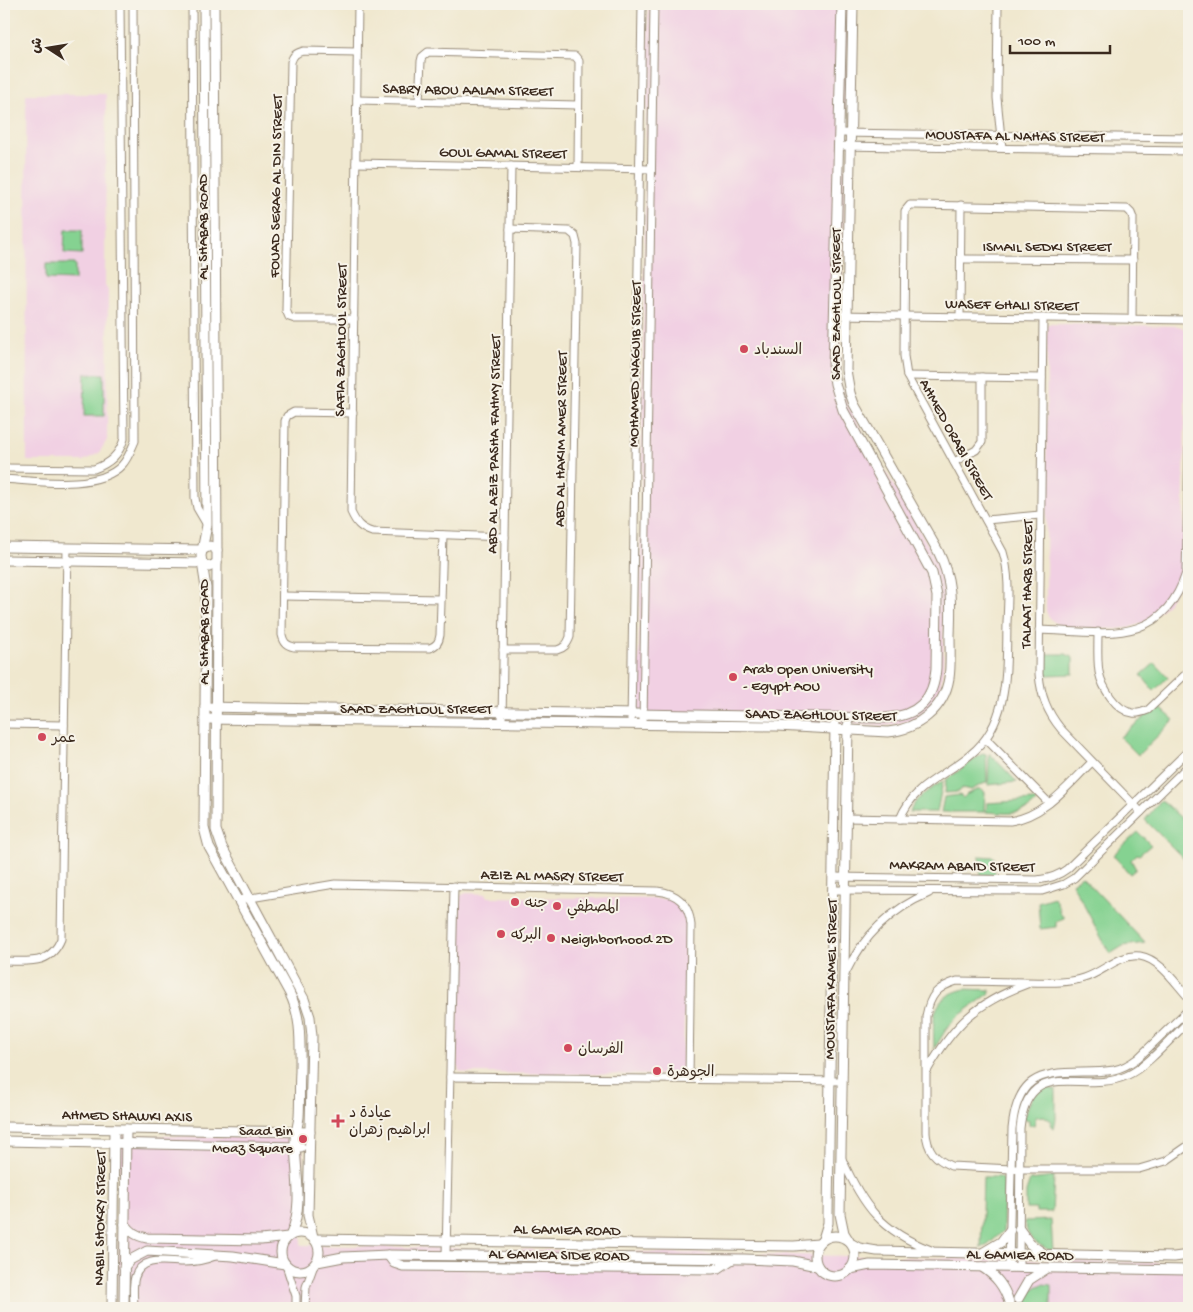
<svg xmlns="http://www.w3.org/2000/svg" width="1193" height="1312" font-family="'Gochi Hand','Playpen Sans Arabic',sans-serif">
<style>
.built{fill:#f1d0e3}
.green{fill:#85d291;stroke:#607e58}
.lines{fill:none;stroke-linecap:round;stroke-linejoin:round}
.minor-casing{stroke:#968976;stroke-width:9}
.tertiary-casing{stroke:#968976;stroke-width:11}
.minor{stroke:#fff;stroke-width:7}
.tertiary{stroke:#fff;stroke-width:9}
.poi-dot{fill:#d1495b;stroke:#f7f3e8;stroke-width:2}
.labels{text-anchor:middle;stroke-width:4;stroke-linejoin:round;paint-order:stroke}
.street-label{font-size:15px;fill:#3b2a1e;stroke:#f7f3e8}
.poi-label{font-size:15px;fill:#3b2a1e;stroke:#f7f3e8;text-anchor:start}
</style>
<rect width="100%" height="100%" fill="#f7f3e8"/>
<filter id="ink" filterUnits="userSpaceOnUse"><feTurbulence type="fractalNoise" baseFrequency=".02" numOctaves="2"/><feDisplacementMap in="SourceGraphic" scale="10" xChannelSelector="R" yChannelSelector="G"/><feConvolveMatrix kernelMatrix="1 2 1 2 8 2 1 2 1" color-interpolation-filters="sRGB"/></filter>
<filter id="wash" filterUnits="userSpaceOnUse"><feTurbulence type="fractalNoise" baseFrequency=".0096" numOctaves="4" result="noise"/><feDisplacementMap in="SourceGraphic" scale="20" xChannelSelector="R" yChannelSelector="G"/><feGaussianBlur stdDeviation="1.12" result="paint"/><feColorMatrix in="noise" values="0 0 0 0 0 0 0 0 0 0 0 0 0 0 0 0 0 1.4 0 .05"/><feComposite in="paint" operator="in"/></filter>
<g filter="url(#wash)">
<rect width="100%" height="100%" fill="#f0e8cf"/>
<g class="built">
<path d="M648,4h200l-8,378 8,24 88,153 5,13 3,21 -1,80 -3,14 -11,20 -19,14 -23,5 -249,-8z"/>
<path d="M26,94h80l-1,190 3,7 -1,149 -8,13 -16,8h-56z"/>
<path d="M1047,324l132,2 6,3 1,3 -3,226 -1,16 -2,9 -14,23 -21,16 -14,5 -14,2 -56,-2 -12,-9 -3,-7z"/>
<path d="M466,893l21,1v3l181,2 10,5 7,9 3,11 -6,146 -2,3 -3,2 -210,-2 -8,-2 -2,-7 3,-168z"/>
<path d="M120,1135l183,4 -2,106 888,18v45h-1071z"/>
</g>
<g class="green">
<path d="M65,230h17v24l-18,-1z"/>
<path d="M46,264h29v16l-29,-1z"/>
<path d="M85,374h19v42h-20z"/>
<path d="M1046,654h20l7,4v16l-27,1z"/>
<path d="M1155,663l13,14 -14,14 -13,-16z"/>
<path d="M1158,706l16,14 -36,35 -18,-18z"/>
<path d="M983,753l3,1 1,28 -16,8 -9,-2 -3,4 -14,1 1,-13z"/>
<path d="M989,754h1l27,28 -29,3z"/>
<path d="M943,781l-6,31h-27c5,-15 20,-22 33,-31z"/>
<path d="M980,789l5,3 -1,20h-43l3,-15 16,-2 3,3 4,-4z"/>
<path d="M1034,800l2,2c-12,15 -33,11 -50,10l1,-9z"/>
<path d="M1161,800l28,25v39l-44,-44z"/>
<path d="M1138,832l13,13 -12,10 -2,-1 -6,6 5,9 -6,5 -17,-19z"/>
<path d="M980,856l14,1 1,18 -14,1z"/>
<path d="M1082,876l63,67 -22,3 -13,8 -38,-71z"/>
<path d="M1054,897l6,13h-2l4,6h2v2l-8,3v6l-16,2 -2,-27z"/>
<path d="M965,989l25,1v3l-34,25 -9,10 -13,21c-1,-31 -4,-52 31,-60z"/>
<path d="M1050,1086l1,3h5v30l-2,9 -2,-1 -2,-7 -6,-4 -8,1 -2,8h-5v-5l-6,-2 11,-25z"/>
<path d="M983,1177h16l5,4v4l-1,46 -15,14 -7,3z"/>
<path d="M1054,1177l-2,35h-16v-3h-10v-17l4,-12z"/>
<path d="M1051,1220l2,32c-16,-9 -26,-11 -28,-31z"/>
<path d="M1043,1284l8,1v23h-27c1,-14 6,-19 19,-24z"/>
</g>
</g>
<g filter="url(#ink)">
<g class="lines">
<defs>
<g id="minor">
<path d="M192,4l3,494 2,10 10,17"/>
<path d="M358,4l-7,508c5,11 9,16 21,20l133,5"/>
<path d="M998,4l-1,94 5,50"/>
<path d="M357,100l221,5"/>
<path d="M419,102l2,-41 1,-4 6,-5 147,4 4,5 -1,106"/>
<path d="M840,133l349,5"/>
<path d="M839,146l350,5"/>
<path d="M356,163l295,6"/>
<path d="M961,259l172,1"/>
<path d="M835,315l354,5"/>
<path d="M960,317l1,-112"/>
<path d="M1043,318l-4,356c2,22 8,38 22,55l80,83"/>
<path d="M354,319h-59l-6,-2 -3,-7 5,-248c2,-7 5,-9 12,-11l54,1"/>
<path d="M907,376l135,2"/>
<path d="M353,413l-59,-1 -7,4 -2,5 -3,214c2,8 4,10 12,12l136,1c7,-3 9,-6 10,-13l3,-100"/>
<path d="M954,462l22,-12 6,-8v-65"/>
<path d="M4,468l90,1c16,-6 25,-14 30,-30l-4,-435"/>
<path d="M4,479c32,2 94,12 118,-14 6,-6 9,-15 13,-24l-2,-437"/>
<path d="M986,520l54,-5"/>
<path d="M283,596l158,3"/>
<path d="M1039,630c63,2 123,18 147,-57l3,-125"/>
<path d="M1098,632c0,13 -1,27 1,40 3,15 17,39 34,41 5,1 10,-1 15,-3l41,-39"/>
<path d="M503,650h54c7,-2 10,-5 13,-13l7,-393 -2,-8 -6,-5 -59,-2"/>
<path d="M502,723l9,-557"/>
<path d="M4,724l60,1"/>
<path d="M631,724l11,-720"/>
<path d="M643,724l11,-720"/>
<path d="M986,739l63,64"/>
<path d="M846,818l164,3c35,-5 58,-36 82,-59"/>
<path d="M900,819c14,-35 44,-42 71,-65 39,-32 35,-85 36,-131 1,-24 3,-48 -4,-71l-96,-176 -3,-20 1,-145 5,-6h4l213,4 4,4 2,5 -1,102"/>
<path d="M833,877l204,3c12,-1 21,-4 30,-11l122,-119"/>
<path d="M832,890l210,1 22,-7 10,-6 115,-113"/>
<path d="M239,900l96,-16 322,7c21,2 32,13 34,34l-2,154"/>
<path d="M4,961c24,0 46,5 57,-22l6,-391"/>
<path d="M845,974c18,-38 46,-65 84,-81"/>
<path d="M1189,998c-13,-14 -29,-39 -49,-42 -20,-3 -38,17 -56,22 -19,6 -39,4 -58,4 -23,0 -46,-1 -69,-1 -20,6 -27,14 -31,35v116c1,18 9,27 25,34l61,3h127l27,-8 23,-16"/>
<path d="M927,1071c27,-47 49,-68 100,-87"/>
<path d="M450,1077l392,4"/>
<path d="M842,1159c21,47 39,72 89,91"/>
<path d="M446,1256l8,-370"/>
<path d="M286,1265l10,31v12"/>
<path d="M1009,1268l3,-139c5,-50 25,-57 70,-57 11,0 21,0 32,-2 9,-2 16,-6 24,-12l51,-49"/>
<path d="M1019,1268l1,-140c8,-74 63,-33 106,-52 21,-9 46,-39 63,-55"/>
<path d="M134,1308c0,-10 -2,-22 1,-31 7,-22 32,-15 49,-15 10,0 21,-2 31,-6"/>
<path d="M305,1308l1,-21 8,-22"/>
</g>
<g id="tertiary">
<path d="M204,4l3,521 -6,31 5,32 -2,240 5,19 80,145c13,25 11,51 11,79 -1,15 0,30 -1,46 -1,7 -3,15 -4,22 0,32 9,66 -4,95"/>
<path d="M214,4l3,546 -1,280 6,17 82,152 6,18 2,19 -4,179 5,22"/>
<path d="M4,547l198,3 8,-4 7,4"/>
<path d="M4,560l198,3 7,4 8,-4"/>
<path d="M205,707l681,11c31,-2 48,-18 50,-50l1,-72 -5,-23 -89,-163 -8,-26 -2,-14 9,-366"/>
<path d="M205,719l572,7 111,6c30,-3 56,-23 61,-54 2,-13 1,-28 1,-42 1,-32 3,-55 -12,-85l-84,-147 -4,-11 -4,-23 7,-366"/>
<path d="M848,725l-8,489 4,19 5,8"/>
<path d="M4,1127l306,5"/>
<path d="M4,1141l297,6"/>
<path d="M125,1224c6,8 11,12 22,14l114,2 27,-3"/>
<path d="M1019,1229l11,15 13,9"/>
<circle cx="300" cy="1252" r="19"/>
<circle cx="835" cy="1256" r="20"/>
<path d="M315,1239l479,7 24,-2"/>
<path d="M823,1239l5,-16v-9l7,-490"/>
<path d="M852,1244l7,4 18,3 297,6 15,-2"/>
<path d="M984,1252l17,-10 9,-12"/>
<path d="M388,1255l6,8 9,3 309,3 7,-1 12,-8"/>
<path d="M317,1262l26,-5 45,-2 356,4 49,2 24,5"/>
<path d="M124,1267l6,-7 17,-9 86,5 52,8"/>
<path d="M982,1267c14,9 22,19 27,35"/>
<path d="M850,1269l20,-4 319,5"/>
<path d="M1018,1299l11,-19 17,-11"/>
<path d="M112,1308l2,-179"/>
<path d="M124,1308l2,-179"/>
</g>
</defs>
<use href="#minor" class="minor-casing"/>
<use href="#tertiary" class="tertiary-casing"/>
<use href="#minor" class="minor"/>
<use href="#tertiary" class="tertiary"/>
</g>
</g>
<g class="poi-dot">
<circle cx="744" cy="349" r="5"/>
<circle cx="733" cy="677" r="5"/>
<circle cx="42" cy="737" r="5"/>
<circle cx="515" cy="902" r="5"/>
<circle cx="557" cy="906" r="5"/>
<circle cx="501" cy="934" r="5"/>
<circle cx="551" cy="938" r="5"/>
<circle cx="568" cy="1048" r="5"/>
<circle cx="657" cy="1071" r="5"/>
<path d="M335.5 1113.5h5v5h5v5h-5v5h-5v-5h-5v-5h5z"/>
<circle cx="303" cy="1139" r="5"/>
</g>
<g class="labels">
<g class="street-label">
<text transform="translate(468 89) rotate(1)" y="5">SABRY ABOU AALAM STREET</text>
<text transform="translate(1015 135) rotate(1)" y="5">MOUSTAFA AL NAHAS STREET</text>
<text transform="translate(503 152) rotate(1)" y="5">GOUL GAMAL STREET</text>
<text transform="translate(275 186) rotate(-89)" y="5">FOUAD SERAG AL DIN STREET</text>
<text transform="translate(202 227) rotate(-90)" y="5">AL SHABAB ROAD</text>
<text x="1047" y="251">ISMAIL SEDKI STREET</text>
<text transform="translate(835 304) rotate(-90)" y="5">SAAD ZAGHLOUL STREET</text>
<text transform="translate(1012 304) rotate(1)" y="5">WASEF GHALI STREET</text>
<text transform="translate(340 340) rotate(-89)" y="5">SAFIA ZAGHLOUL STREET</text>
<text transform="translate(634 364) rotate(-89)" y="5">MOHAMED NAGUIB STREET</text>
<text transform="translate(560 439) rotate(-89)" y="5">ABD AL HAKIM AMER STREET</text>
<text transform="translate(957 439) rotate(61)" y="5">AHMED ORABI STREET</text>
<text transform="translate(493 444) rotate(-89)" y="5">ABD AL AZIZ PASHA FAHMY STREET</text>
<text transform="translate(1026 584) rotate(-89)" y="5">TALAAT HARB STREET</text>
<text transform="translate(203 632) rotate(-90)" y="5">AL SHABAB ROAD</text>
<text x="416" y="713">SAAD ZAGHLOUL STREET</text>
<text transform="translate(821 714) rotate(1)" y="5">SAAD ZAGHLOUL STREET</text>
<text transform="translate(962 865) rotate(1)" y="5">MAKRAM ABAID STREET</text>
<text transform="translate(552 875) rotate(1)" y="5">AZIZ AL MASRY STREET</text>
<text transform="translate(830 979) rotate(-89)" y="5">MOUSTAFA KAMEL STREET</text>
<text transform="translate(127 1115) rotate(1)" y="5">AHMED SHAWKI AXIS</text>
<text transform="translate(99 1218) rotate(-89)" y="5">NABIL SHOKRY STREET</text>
<text transform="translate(567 1229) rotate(1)" y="5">AL GAMIEA ROAD</text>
<text transform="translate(559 1254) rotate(1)" y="5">AL GAMIEA SIDE ROAD</text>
<text transform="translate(1020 1254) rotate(1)" y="5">AL GAMIEA ROAD</text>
</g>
<g class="poi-label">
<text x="754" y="354">السندباد</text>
<text x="743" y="673">Arab Open University<tspan x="743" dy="17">- Egypt AOU</tspan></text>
<text x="52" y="742">عمر</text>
<text x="525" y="907">جنه</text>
<text x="567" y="911">المصطفي</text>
<text x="511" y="939">البركه</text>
<text x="561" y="943">Neighborhood 2D</text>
<text x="578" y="1053">الفرسان</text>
<text x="667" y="1076">الجوهرة</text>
<text x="349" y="1117">عيادة د<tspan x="349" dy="17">ابراهيم زهران</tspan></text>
<text x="293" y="1135" text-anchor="end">Saad Bin<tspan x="293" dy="17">Moaz Square</tspan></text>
</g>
</g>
<rect width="1193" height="1312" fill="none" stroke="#f7f3e8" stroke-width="20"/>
<g transform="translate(48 48) rotate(282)" stroke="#f7f3e8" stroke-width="4" paint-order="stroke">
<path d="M0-4L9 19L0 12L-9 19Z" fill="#3b2a1e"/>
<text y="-8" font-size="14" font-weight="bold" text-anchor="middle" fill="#3b2a1e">ش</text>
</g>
<path d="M1010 45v8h100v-8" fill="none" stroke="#3b2a1e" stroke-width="2.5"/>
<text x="1018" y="45" font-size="15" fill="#3b2a1e" stroke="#f7f3e8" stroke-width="4" paint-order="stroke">100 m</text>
</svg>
